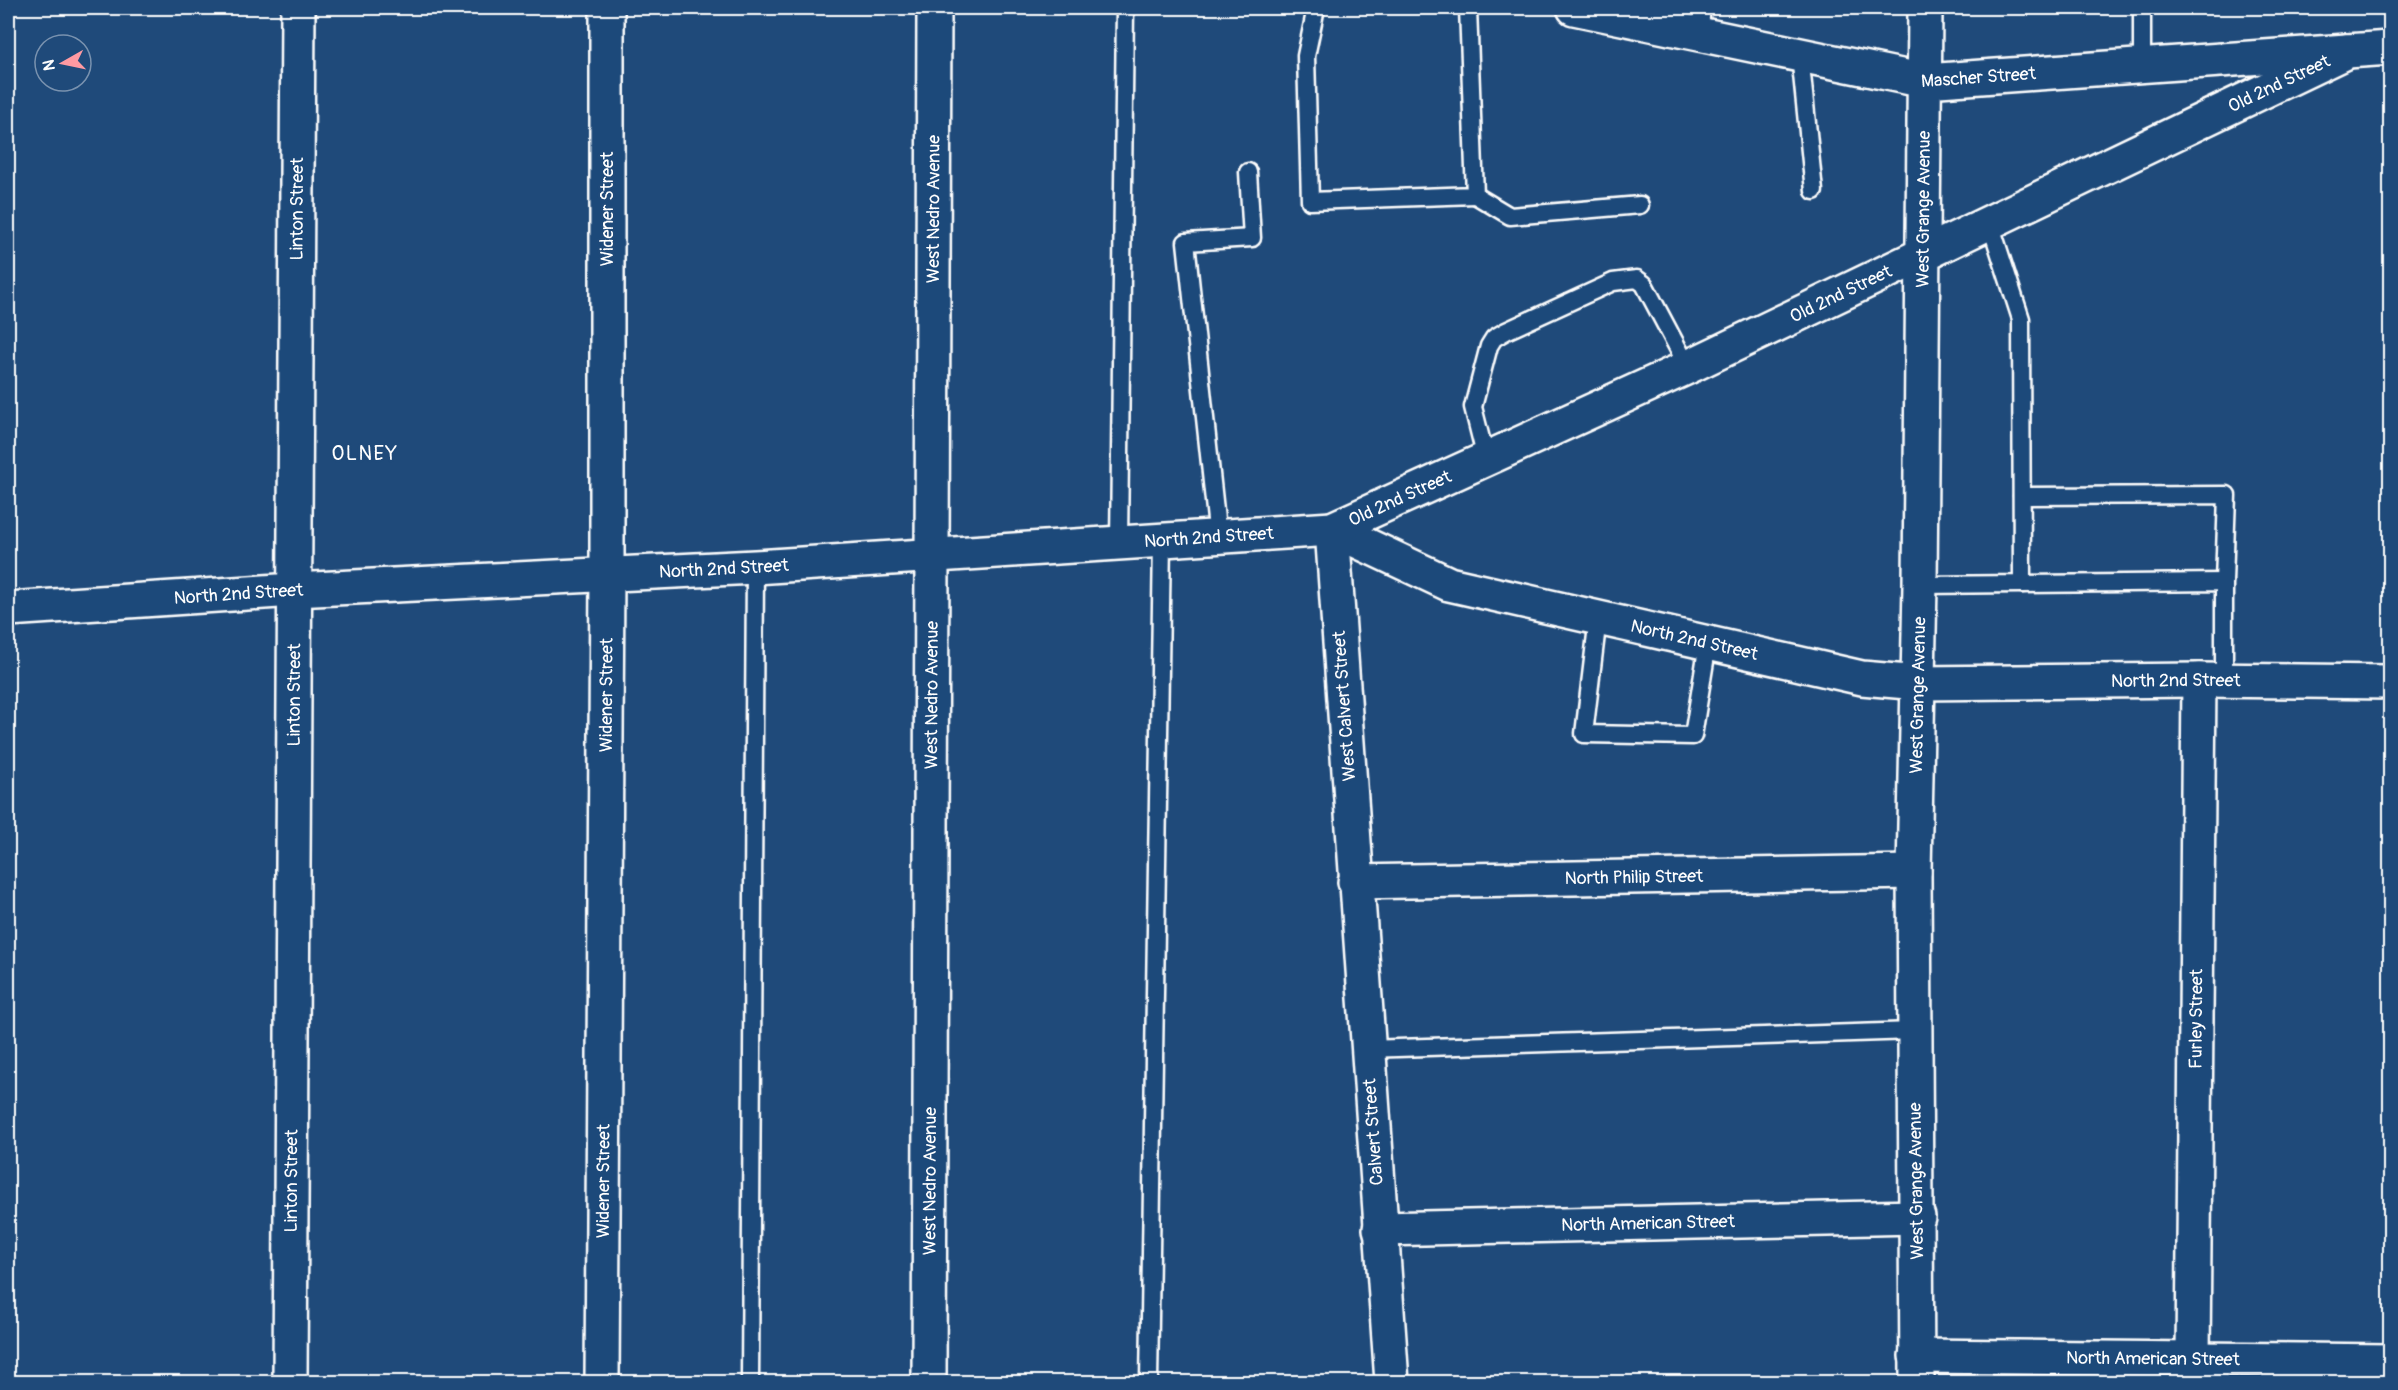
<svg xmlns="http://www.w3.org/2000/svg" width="2398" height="1390" font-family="Pangolin,sans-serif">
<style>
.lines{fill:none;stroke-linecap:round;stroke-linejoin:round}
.service-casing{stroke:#fff;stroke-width:21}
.minor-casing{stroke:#fff;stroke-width:38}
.tertiary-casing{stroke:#fff;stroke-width:38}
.service{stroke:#1f4a7a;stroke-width:16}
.minor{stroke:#1f4a7a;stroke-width:33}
.tertiary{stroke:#1f4a7a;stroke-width:33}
.labels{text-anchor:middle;stroke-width:4.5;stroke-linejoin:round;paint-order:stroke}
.street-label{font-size:18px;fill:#fff;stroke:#1f4a7a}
.neighbourhood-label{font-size:20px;letter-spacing:1.5px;fill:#fff;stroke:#1f4a7a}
</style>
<rect width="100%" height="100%" fill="#1f4a7a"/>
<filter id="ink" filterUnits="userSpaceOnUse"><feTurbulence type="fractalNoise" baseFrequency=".0167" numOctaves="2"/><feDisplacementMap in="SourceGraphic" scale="12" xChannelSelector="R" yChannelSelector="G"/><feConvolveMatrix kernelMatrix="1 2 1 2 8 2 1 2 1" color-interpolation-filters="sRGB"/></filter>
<g filter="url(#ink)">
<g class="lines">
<defs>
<g id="service">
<path d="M1316,8l-10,48 4,145 165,-6 -7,-187"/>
<path d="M2142,8v57"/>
<path d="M1699,34l3,-26"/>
<path d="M1800,55l14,136"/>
<path d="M1475,195l35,21 130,-11"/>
<path d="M1486,459l-13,-52 16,-61 5,-8 12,-7 107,-49 24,-3 7,5 44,83"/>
<path d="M2022,496l205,-1 -3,87"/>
<path d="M1218,538l-32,-296 66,-4 -4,-66"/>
<path d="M1119,544l6,-536"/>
<path d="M2022,584l202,-2v98"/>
<path d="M1920,585l102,-1 -1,-265 -31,-96"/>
<path d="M1598,618l-14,116 109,2 15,-93"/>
<path d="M1367,1049l547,-18"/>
<path d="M750,1382l5,-815"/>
<path d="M1149,1382l13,-841"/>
</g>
<g id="minor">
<path id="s1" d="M1574,8l351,73 422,-30"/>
<path id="s2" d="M1355,882l559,-10"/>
<path id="s3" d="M1380,1229l538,-12"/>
<path id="s4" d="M1916,1356l474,5"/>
<path id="s5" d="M2193,1357l6,-677"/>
<path id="s6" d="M290,1382l8,-1374"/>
<path id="s7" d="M602,1382l5,-807v-567"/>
<path id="s8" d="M929,1382l5,-1374"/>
<path id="s9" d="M1392,1382l-60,-853 117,55 413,94 57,5 280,-3 191,2"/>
<path id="s10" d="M1917,1382l-3,-510 6,-287 5,-577"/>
</g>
<g id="tertiary">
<path id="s11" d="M8,609l286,-19 461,-23 577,-38 356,-162 659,-316 43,-3"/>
</g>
</defs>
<use href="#service" class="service-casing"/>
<use href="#minor" class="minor-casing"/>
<use href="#tertiary" class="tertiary-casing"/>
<use href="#service" class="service"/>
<use href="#minor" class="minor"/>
<use href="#tertiary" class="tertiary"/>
</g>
</g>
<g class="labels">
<g class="street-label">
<text dy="6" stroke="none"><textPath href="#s1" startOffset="412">Mascher Street</textPath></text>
<text dy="6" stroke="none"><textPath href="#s11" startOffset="2373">Old 2nd Street</textPath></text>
<text dy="6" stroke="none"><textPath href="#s6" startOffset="1173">Linton Street</textPath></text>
<text transform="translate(607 209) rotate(-90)" y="6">Widener Street</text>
<text dy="6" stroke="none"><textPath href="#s8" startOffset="1173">West Nedro Avenue</textPath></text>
<text dy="6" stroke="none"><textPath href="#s10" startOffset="1173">West Grange Avenue</textPath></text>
<text dy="6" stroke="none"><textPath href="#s11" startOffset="1887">Old 2nd Street</textPath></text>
<text dy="6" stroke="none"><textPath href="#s11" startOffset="1401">Old 2nd Street</textPath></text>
<text dy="6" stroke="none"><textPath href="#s11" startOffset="1203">North 2nd Street</textPath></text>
<text dy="6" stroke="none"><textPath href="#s11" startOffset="717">North 2nd Street</textPath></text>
<text dy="6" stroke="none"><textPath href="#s11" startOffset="231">North 2nd Street</textPath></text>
<text dy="6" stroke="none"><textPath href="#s9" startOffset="1236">North 2nd Street</textPath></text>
<text dy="6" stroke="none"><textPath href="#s9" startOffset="1722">North 2nd Street</textPath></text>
<text dy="6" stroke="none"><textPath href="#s6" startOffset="687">Linton Street</textPath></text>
<text dy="6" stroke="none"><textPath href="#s7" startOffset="687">Widener Street</textPath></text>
<text dy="6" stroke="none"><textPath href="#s8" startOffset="687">West Nedro Avenue</textPath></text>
<text dy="6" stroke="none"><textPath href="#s10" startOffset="687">West Grange Avenue</textPath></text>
<text transform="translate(1344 706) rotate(-94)" y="6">West Calvert Street</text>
<text dy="6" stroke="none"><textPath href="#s2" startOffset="279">North Philip Street</textPath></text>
<text dy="6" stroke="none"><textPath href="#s5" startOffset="338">Furley Street</textPath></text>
<text transform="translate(1373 1132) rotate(-94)" y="6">Calvert Street</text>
<text dy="6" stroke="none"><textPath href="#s6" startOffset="201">Linton Street</textPath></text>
<text dy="6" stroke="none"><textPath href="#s7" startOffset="201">Widener Street</textPath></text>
<text dy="6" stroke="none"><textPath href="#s8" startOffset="201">West Nedro Avenue</textPath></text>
<text transform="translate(1916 1181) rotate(-91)" y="6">West Grange Avenue</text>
<text dy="6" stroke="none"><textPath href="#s3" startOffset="268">North American Street</textPath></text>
<text dy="6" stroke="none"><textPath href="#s4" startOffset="237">North American Street</textPath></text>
</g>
<g class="neighbourhood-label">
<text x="365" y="460">OLNEY</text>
</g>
</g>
<rect width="2398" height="1390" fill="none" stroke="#1f4a7a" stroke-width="30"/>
<rect x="15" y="15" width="2368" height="1360" fill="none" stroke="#fff" stroke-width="2" filter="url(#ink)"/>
<g transform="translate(63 63) rotate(261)"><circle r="28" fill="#1f4a7a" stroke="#7992af" stroke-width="1.5"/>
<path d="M0-4.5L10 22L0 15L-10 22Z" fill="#ff9aa2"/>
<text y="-9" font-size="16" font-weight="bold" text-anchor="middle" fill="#ffffff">N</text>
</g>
</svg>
